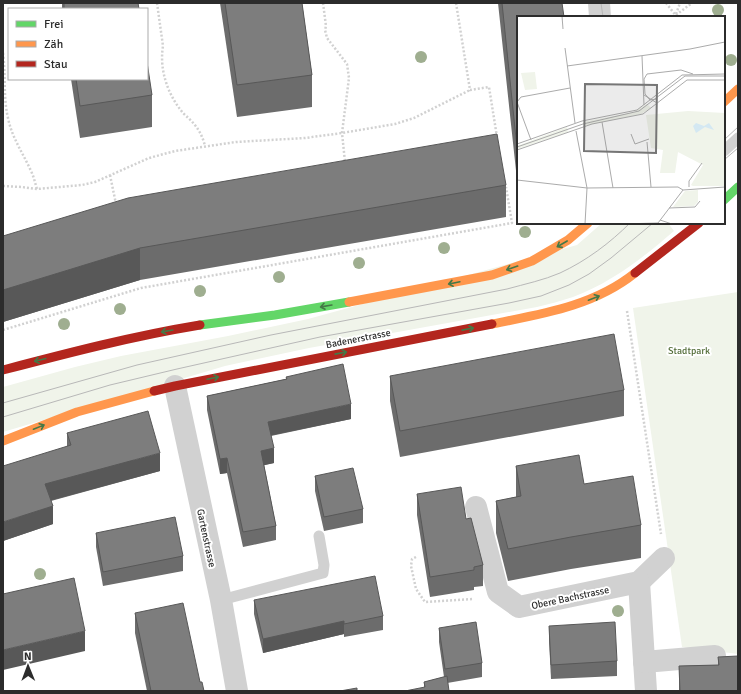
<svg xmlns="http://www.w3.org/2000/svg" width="741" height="694" font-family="Signika,sans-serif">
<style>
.green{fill:#f0f4ea}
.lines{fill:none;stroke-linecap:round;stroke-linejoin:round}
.path{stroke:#d1d1d1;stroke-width:2.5;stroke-dasharray:2 2;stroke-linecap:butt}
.lane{stroke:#d1d1d1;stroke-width:11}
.street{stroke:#d1d1d1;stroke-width:22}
.fast{stroke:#63d668;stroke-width:9}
.slow{stroke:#ff974d;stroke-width:9}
.jam{stroke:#b3261e;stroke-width:9}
.tram{stroke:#b8b8b8;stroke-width:1}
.tree{fill:#9fae90}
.wall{fill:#6c6c6c}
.shaded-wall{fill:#585858}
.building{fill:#7d7d7d;stroke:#585858}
.oneway{stroke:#457847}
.labels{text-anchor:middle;stroke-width:4;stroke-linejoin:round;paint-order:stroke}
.street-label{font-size:10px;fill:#2c2c2c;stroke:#fff}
.park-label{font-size:10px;fill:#516b36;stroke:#fff}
.inset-road{fill:none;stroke:#ababab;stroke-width:1}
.view{fill:#767676;fill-opacity:0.15;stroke:#767676;stroke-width:2}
.inset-edge{fill:none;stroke:#2c2c2c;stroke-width:2}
</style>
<rect width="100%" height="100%" fill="#fff"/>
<g class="green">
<path d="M602,223h66l6,8c-30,26 -63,52 -101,66 -12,4 -24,7 -36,10l-228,41 -84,18 -222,66v-45l72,-20 46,-11 107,-20 80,-17 269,-74z"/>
<path d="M738,292v362l-56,-7 -49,-339z"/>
</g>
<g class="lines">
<g class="path">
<path d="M157,3l6,43c-4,24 5,49 20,67 4,4 8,7 11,11 6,7 9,14 11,22"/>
<path d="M323,3l3,23 -1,4 2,8 20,26 2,14 -7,55 3,29"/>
<path d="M456,3l14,87 19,-3 8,50"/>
<path d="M666,3l11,14"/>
<path d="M676,14l4,-11"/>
<path d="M676,15l16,-12"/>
<path d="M3,53c3,22 0,44 5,65 4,20 15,35 23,53 3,6 4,12 6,18"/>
<path d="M110,175l6,29"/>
<path d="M3,186l19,1 15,2 45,-4 13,-3 54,-24 26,-7 61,-9 69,-4 37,-5 53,-9 19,-6 56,-28"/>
<path d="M627,311l34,223"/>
<path d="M3,330l138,-42 371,-65 -6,-36"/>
<path d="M416,557l-4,2 -1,7 5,23 9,13 48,-3"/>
</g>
<g class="lane">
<path d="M724,151l14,-13"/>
<path d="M221,600l102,-27 1,-8 -5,-29"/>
</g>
<g class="street">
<path d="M599,3l1,14"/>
<path d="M175,386l46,214 16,91"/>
<path d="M476,507l22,85 21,15 120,-25 25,-24"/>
<path d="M639,582l7,109"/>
<path d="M644,662l71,-6"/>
</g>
<g class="fast">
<path d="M724,200l14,-13"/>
<path d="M200,325l75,-10 74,-13"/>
</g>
<g class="slow">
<path d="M724,102l14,-13"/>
<path d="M349,302l143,-27 40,-14 36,-21 20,-17"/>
<path d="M492,324c50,-10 102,-18 143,-51"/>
<path d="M3,441l74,-29 77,-21"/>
</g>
<g class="jam">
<path d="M635,273l64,-50"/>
<path d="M3,370c65,-17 130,-34 197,-45"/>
<path d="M154,391l21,-5 317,-62"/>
</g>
<g class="tram">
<path d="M601,3l2,14"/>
<path d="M724,140l14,-13"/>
<path d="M724,160l14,-12"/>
<path d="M3,403l134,-38 134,-30 236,-46c18,-5 37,-9 53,-16 26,-12 50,-30 70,-50"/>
<path d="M3,417l107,-32 67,-16 143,-32 189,-34 32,-7 28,-11 20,-11 22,-16 42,-35"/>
</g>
</g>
<g class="tree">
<circle cx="718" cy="10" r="6"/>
<circle cx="421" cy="57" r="6"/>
<circle cx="731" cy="60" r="6"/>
<circle cx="525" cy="232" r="6"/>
<circle cx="444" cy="248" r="6"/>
<circle cx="359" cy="263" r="6"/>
<circle cx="279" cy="277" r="6"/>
<circle cx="200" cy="291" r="6"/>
<circle cx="120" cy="309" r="6"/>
<circle cx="64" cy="324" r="6"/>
<circle cx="40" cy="574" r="6"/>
<circle cx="618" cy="611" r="6"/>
</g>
<g class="wall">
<path d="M62,3h76l1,6h-77z"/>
<path d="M220,3h82l10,72v32l-75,10z"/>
<path d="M498,3h64l-44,14v163h-1z"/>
<path d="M71,79h76l5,16v32l-72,11z"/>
<path d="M506,185v32l-366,63 -137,42v-86z"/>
<path d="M390,376l234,14v26l-224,41 -10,-56z"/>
<path d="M286,377l65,42 -80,17 3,27 -10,2 12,61v14l-33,7 -16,-74 -7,1 -13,-64v-14l79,-17z"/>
<path d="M67,433l93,38 -109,30 2,23 -50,17 64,-95z"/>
<path d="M516,466l68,18 57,41v33l-70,11 -63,12 -12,-48v-32l20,-4z"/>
<path d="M315,476l48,33v14l-39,8 -9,-40z"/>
<path d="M417,494l49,25 17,46v21l-9,1v3l-44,7 -13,-82z"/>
<path d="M96,533l87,23v15l-80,15 -7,-39z"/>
<path d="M254,600l129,16v14l-39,7v-3l-81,19 -9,-39z"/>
<path d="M135,613l65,69 4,9h-57l-12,-58z"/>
<path d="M549,626l68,35v15l-66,3 -2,-39z"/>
<path d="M439,628l43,35v14l-58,10v-5l20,-5 -5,-35z"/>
<path d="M718,657l20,34h-59v-25l39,-1z"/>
</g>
<g class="shaded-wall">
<path d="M140,248v32l-137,42v-32z"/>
<path d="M351,404v15l-83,17v-14z"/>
<path d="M274,448v15l-13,3v-15z"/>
<path d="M160,453v18l-115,31v-18z"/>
<path d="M227,458v15l-7,1v-15z"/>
<path d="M53,506v18l-50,17v-19z"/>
<path d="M344,621v13l-81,19v-14z"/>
<path d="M85,631v20l-82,19v-20z"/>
</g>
<g class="building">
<path d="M64,3h74l1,6h-75z"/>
<path d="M225,3h77l10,72 -75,10z"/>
<path d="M502,3h60l2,14h-46v131h-1z"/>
<path d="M147,62l5,33 -72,11 -4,-27h71z"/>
<path d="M497,134l9,51 -366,63 -137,42v-54l125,-38z"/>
<path d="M614,334l10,56 -224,41 -10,-55z"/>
<path d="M343,364l8,40 -83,18 6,26 -13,3 15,75 -33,6 -16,-74 -7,1 -13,-63 80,-17 -1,-2z"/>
<path d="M148,411l12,42 -115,31 8,22 -50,16v-56l68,-21 -4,-12z"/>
<path d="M579,455l5,29 49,-8 8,49 -70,12 -63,12 -12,-48 25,-5 -5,-30z"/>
<path d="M353,468l10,41 -39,8 -9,-41z"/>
<path d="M461,487l5,32 5,-1 12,47 -9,2v3l-44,7 -13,-83z"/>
<path d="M175,517l8,39 -80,16 -7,-39z"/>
<path d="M375,576l8,40 -39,8v-3l-81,18 -9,-39z"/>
<path d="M74,578l11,53 -82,19v-56z"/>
<path d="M183,603l17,79h2l2,9h-53l-16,-78z"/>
<path d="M476,622l6,41 -37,6 -6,-41z"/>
<path d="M615,622l2,39 -66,4 -2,-39z"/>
<path d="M738,656v35h-58l-1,-25 40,-1 -1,-8z"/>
<path d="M447,676l2,15h-44l20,-4 -1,-5z"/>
<path d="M357,688v3h-17z"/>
</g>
<defs><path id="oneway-shaft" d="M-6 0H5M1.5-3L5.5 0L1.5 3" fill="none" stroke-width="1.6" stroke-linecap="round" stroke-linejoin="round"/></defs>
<g class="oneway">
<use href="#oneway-shaft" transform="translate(562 244) rotate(150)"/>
<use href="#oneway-shaft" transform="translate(512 268) rotate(161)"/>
<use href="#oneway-shaft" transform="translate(454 283) rotate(168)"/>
<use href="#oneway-shaft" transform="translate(594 298) rotate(-21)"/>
<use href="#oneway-shaft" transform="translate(326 306) rotate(170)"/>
<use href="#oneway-shaft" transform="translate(468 329) rotate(-11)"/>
<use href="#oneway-shaft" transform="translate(167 331) rotate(170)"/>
<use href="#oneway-shaft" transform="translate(341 353) rotate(-11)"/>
<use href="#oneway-shaft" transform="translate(40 360) rotate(166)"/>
<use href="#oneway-shaft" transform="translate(213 378) rotate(-12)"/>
<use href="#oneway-shaft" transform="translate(39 427) rotate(-22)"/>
</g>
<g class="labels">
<g class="street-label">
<text transform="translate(358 338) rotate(-11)" y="4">Badenerstrasse</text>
<text transform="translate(207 538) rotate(78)" y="4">Gartenstrasse</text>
<text transform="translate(570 597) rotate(-12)" y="4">Obere Bachstrasse</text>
</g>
<g class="park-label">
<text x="689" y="354">Stadtpark</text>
</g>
</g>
<g transform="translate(517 16)">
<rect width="208" height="208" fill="#fff"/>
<path d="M18,56l2,17 -12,1 -4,-17zM130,88l4,4 -10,6 -57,12 -1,-4 51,-10zM171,95l37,2v73h-32l-2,-1 12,-20 -25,-13 -3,21h-15l3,-23 -12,-2 -5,-33zM50,111l1,5 -51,17v-3zM181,174v12l-4,4 -21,1 12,-16z" fill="#f0f4ea"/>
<path d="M179,107l8,3 5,-3 5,7 -9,-3 -9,6 -3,-7z" fill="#d4e8f2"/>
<path class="inset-road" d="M45,0l1,13M48,32l10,75M125,40l2,49M50,50l123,-17 35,-7M127,79l13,8M140,83l-7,1 -5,-6 -1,-15 3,-5 34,-4 12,4M85,106l11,66M59,115l11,57 -2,36M114,118l4,10 14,-5M14,124l-14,-38 4,-5 49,-9M130,126l4,45M0,128l65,-23 55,-11 45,-35 43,-1M0,131l66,-23 56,-13 46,-35h40M0,134l75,-26 51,-10 44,-34h38M0,164l70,8 91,-1 5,3 42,-3M172,171v-6l13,-18M152,192l26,-1 5,-6M143,204l12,4M103,208l38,-1 25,-33"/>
<path class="view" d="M68,68l72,1 -1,68 -72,-2z"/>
<rect width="208" height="208" class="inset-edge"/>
</g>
<rect width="741" height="694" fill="none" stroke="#2c2c2c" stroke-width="8"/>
<rect x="8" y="8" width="140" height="72" fill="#ffffff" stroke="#ababab"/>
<rect x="16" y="21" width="20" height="6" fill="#63d668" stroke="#ababab"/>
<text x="44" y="28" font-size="12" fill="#2c2c2c">Frei</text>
<rect x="16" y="41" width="20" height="6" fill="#ff974d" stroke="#ababab"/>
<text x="44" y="48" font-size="12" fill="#2c2c2c">Zäh</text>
<rect x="16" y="61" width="20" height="6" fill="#b3261e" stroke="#ababab"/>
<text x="44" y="68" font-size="12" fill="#2c2c2c">Stau</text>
<g transform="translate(28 666) rotate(359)" stroke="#ffffff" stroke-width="3" paint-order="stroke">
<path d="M0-3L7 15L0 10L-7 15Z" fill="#2c2c2c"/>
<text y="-6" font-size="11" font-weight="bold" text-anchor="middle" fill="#2c2c2c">N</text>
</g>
</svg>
